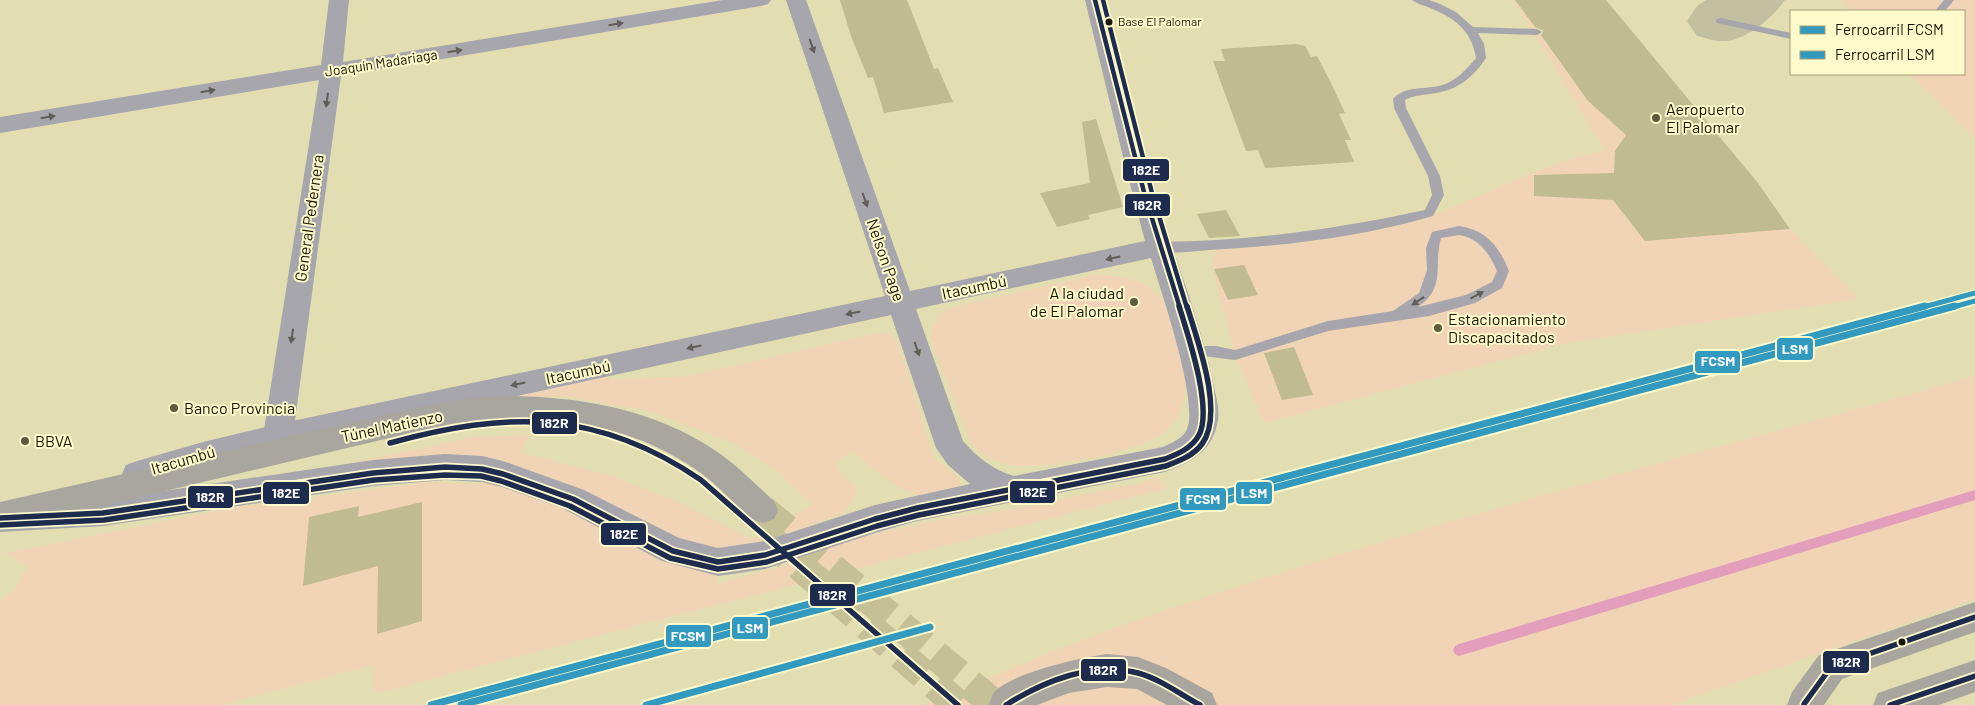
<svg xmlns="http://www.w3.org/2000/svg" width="1975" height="705" font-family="Barlow,sans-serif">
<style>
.green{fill:#f0d4b5}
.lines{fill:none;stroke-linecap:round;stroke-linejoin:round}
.stream{fill:#e29eba;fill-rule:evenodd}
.taxiway{fill:#c3c0a2;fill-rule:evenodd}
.building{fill:#c0bb91}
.primary-tunnel{stroke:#c5c096;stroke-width:30;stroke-dasharray:30 15;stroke-linecap:butt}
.service{fill:#a6a6ac;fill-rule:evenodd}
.minor{fill:#a6a6ac;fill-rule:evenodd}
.tertiary{fill:#a6a6ac;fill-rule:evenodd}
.primary{fill:#a8a69f;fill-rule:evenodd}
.bus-1-far1-casing{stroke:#fffacb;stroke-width:8}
.bus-1-casing{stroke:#fffacb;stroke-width:9}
.bus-2-far1-casing{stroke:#fffacb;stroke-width:8}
.bus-2-casing{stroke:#fffacb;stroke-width:9}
.bus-1-far1{stroke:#1d2b4f;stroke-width:4.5}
.bus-1{stroke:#1d2b4f;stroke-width:5.5}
.bus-2-far1{stroke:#1d2b4f;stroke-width:4.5}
.bus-2{stroke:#1d2b4f;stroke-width:5.5}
.rail-1-far1-casing{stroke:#fffacb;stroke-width:8}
.rail-1-casing{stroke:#fffacb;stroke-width:11}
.rail-2-far1-casing{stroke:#fffacb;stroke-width:8}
.rail-2-casing{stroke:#fffacb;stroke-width:11}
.rail-1-far1{stroke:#319abe;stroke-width:5}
.rail-1{stroke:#319abe;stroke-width:7}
.rail-2-far1{stroke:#319abe;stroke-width:5}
.rail-2{stroke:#319abe;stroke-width:7}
.oneway{fill:#605e56}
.bus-dot{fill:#191500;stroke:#fffacb;stroke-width:2}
.poi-dot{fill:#605b3e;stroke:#fffacb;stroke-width:2}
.labels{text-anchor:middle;stroke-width:4;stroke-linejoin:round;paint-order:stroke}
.far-bus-label{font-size:12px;fill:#191500;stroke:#fffacb;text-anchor:start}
.far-street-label{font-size:14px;fill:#191500;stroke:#fffacb}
.poi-label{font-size:16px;fill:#191500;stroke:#fffacb;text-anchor:start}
.street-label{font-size:16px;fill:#191500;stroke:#fffacb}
.line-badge{stroke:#fffacb;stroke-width:2}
.badge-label{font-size:14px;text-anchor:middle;font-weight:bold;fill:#fff}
</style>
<rect width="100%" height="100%" fill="#e3deb1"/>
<g class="green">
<path d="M1513,0h2l73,101 38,34 -11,16 -2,49 32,41 145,-12 68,70 -296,45 -298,79 -29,-68 -23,-91 4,-14 79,-6 125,-23 136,-58 49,-13z"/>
<path d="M1844,0h131v138l-66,-64h55v-63h-116z"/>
<path d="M1095,275c20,1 40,2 57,15 4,3 10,9 12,14 5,12 22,65 21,77 0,14 -4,35 -15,46 -24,25 -130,45 -163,37 -16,-4 -27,-10 -37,-23l-40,-104c3,-14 8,-20 19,-29z"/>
<path d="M890,333l8,11 36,114 23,18 4,8c-42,32 -77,-8 -109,-33l-18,14 24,26 -14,22 -90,33 -48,3 -221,-88 -169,10 157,-34 55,-2 -6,18 87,22 67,26 76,38 60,-34 -32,-31 -42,-29 -88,-34 -86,-15 -77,3 110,-26 18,7 74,-4 184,-42z"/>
<path d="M1975,376v223l-304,106h-749c68,-27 137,-58 206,-82 278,-96 564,-167 847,-247z"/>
<path d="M1159,477l5,12 -791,205v-29l-153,40h-220v-103l16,-15 11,-21 -21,-13 225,-45 191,-25 72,1 70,21 154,57 -1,22 62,-17 47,-20 57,-15 66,-14 60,-8 132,-27z"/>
</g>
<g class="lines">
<path class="stream" d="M1975,490v10l-516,156 -4,-2 -2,-4 2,-4 4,-2z"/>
<path class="taxiway" d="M1706,0h79c-13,18 -41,43 -65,41 -8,0 -16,-4 -23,-5l-10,-15 10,-15z"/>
</g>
<g class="building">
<path d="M840,0h67l27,69 4,-1 15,34 -69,11 -11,-36 -5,1 -17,-42z"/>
<path d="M1515,0h91l152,183 32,46 -145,12 -32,-41 -79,-4v-21l80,-2 1,-22 11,-16 -38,-34 -47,-66 3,-4 -9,-4z"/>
<path d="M1296,44l9,2 6,11 6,-1 13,25 15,32 -6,1 12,26h-6l9,22 -89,6 -7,-18 -12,1 -33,-90h12l-4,-12z"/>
<path d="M1096,119l27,88 -35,8 2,4 -33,8 -17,-34 50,-10 -8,-61z"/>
<path d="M1226,210l14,26 -31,2 -12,-24z"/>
<path d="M1244,265l14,30 -30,5 -14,-31z"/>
<path d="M1294,347l19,48 -31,5 -18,-47z"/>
<path d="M422,502v119l-45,13 1,-68 -75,20 6,-69 50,-11 -1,11z"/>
</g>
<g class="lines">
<g class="primary-tunnel">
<path d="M763,510l232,195"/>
<path d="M766,536l192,169"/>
</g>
<g class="service">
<path d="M1412,0h17l9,3 18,9 17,15 64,2 5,3 -5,3 -59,-2 6,11 2,14c-12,18 -28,32 -50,35 -11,2 -22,2 -31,7l1,8 34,68 4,19 -11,21c-71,21 -149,30 -224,34 -16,1 -38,5 -53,0l-2,-3 2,-3 4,-2c90,-1 177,-13 265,-32l7,-15 -4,-19 -34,-68 -1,-9c12,-14 34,-9 49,-14 14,-4 25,-16 34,-27 -4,-27 -21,-40 -46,-50 -6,-3 -13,-4 -18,-8z"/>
<path d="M1944,0h10l-9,11h-10z"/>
<path d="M1721,18l70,15v6l-74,-16 -1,-2 1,-2z"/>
<path d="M1459,226c27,4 40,20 50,45l-7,17 -27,15 -46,13 -101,15 -93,29 -48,-6 -2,-4 2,-4h29l19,4 93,-29 65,-10 26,-18 8,-23 -1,-22 6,-16zM1459,235c20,3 30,18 38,36l-5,11 -26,13 -48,12c29,-20 15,-42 23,-69z"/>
</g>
<path class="minor" d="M329,0h20l-6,62 380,-62h48l-3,4 -7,2 -420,70 -48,360 -5,9 -10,3 -10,-3 -5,-9 56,-356 -319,53v-16l321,-52z"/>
<path class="tertiary" d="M786,0h20l104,291 235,-50 -19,-72 -41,-169h20c20,74 38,149 60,223 16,53 37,105 48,159 2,12 7,25 5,38 -5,31 -26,42 -53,52l-248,49 -42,12 -110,36 -47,7 -56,-15 -100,-53 -60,-21 -20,-5 -37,-2 -72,6 -270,40 -103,6v-28l103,-4 270,-40 72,-6 37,2 21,5 81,29 95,48 39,10 47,-7 110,-36 95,-21 -22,-19 -12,-17 -45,-133 -613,133 -75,18 -66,21 -11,-4 -4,-9 4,-9 11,-4 66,-19 75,-18 607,-128zM1151,258c10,34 48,142 36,171 -4,10 -16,14 -24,18l-149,29c-21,-6 -37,-19 -51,-35l-47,-132z"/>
<g class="primary">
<path d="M505,396c74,0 149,13 211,55 21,14 39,33 58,50l4,9 -4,9 -11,4 -11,-4c-19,-16 -36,-36 -57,-50 -63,-44 -144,-56 -220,-48 -19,2 -37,7 -56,10l-419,99v-28l419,-95 50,-9z"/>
<path d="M1975,602v30l-133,47 -18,26h-37l5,-13 27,-37z"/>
<path d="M1107,654l31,3 28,11 46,25 5,12h-50l-30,-16 -30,-2 -38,6 -32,12h-48c1,-3 2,-8 4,-11 14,-20 89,-37 114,-40z"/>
<path d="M1975,660v32l-36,13h-66l5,-12z"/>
</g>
<defs>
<path id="bus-1-far1" d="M1095,0l50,196 35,112"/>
<g id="bus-1">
<path d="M390,443c117,-32 207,-34 311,37l257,225"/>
<path d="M0,518l103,-5 270,-40 72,-6 37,2 21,5 70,25 100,52 45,11 47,-7 110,-36 42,-11 248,-49c13,-5 27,-11 34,-24 14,-26 -11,-100 -20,-129"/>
<path d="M1804,704l27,-37 144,-50"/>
<path d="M1006,705c38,-24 87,-44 132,-32 22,6 42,21 62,32"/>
<path d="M1890,705l85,-29"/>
</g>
<path id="bus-2-far1" d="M1103,0l49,193 35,115"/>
<path id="bus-2" d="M0,525l104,-5 270,-40 71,-5 36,1 20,5 69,25 100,52 48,11 49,-7 110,-36 42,-11 247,-49c13,-5 27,-10 36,-22 23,-31 -5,-104 -15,-138"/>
</defs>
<use href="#bus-1-far1" class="bus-1-far1-casing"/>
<use href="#bus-1" class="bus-1-casing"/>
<use href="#bus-2-far1" class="bus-2-far1-casing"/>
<use href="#bus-2" class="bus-2-casing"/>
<use href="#bus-1-far1" class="bus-1-far1"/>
<use href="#bus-1" class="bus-1"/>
<use href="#bus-2-far1" class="bus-2-far1"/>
<use href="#bus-2" class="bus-2"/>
<defs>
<path id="rail-1-far1" d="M1920,308l55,-15"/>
<path id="rail-1" d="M431,705l1494,-399"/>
<path id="rail-2-far1" d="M1950,308l25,-7"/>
<g id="rail-2">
<path d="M461,705l1494,-399"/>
<path d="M646,705l284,-78"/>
</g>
</defs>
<use href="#rail-1-far1" class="rail-1-far1-casing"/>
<use href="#rail-1" class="rail-1-casing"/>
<use href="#rail-2-far1" class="rail-2-far1-casing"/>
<use href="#rail-2" class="rail-2-casing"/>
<use href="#rail-1-far1" class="rail-1-far1"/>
<use href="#rail-1" class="rail-1"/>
<use href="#rail-2-far1" class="rail-2-far1"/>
<use href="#rail-2" class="rail-2"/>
</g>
<defs><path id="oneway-solid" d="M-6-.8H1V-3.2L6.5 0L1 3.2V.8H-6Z" transform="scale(1.25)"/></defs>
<g class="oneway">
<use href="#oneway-solid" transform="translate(616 24) rotate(-9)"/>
<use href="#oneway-solid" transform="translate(812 46) rotate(71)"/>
<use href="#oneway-solid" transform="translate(455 51) rotate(-9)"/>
<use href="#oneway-solid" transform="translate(208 91) rotate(-9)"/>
<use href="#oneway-solid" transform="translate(327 100) rotate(98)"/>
<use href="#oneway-solid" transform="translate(48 117) rotate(-9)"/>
<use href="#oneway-solid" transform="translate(865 200) rotate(71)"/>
<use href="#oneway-solid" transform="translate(1113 258) rotate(168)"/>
<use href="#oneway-solid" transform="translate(1477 295) rotate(-28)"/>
<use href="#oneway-solid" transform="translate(1418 301) rotate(146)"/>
<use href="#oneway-solid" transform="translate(853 313) rotate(168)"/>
<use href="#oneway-solid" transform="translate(292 336) rotate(98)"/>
<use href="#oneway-solid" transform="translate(694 347) rotate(168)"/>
<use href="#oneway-solid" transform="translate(917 349) rotate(71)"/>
<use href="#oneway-solid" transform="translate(518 384) rotate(168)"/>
</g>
<g class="bus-dot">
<circle cx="1109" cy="22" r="4.5"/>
<circle cx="1902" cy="642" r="4.5"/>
</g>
<g class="poi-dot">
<circle cx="1656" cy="118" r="5"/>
<circle cx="1134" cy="302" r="5"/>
<circle cx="1438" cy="328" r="5"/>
<circle cx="174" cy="408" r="5"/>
<circle cx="25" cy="441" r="5"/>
</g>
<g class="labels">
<g class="far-bus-label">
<text x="1118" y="26">Base El Palomar</text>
</g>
<g class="far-street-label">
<text transform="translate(381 63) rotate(-9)" y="5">Joaquín Madariaga</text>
</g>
<g class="poi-label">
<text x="1666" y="115">Aeropuerto<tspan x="1666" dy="18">El Palomar</tspan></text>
<text x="1124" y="299" text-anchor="end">A la ciudad<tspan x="1124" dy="18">de El Palomar</tspan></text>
<text x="1448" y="325">Estacionamiento<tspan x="1448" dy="18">Discapacitados</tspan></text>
<text x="184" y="414">Banco Provincia</text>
<text x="35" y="447">BBVA</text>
</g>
<g class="street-label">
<text transform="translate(309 218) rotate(-82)" y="6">General Pedernera</text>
<text transform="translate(886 260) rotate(71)" y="6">Nelson Page</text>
<text transform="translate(974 287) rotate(-12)" y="6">Itacumbú</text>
<text transform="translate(578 372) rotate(-12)" y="6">Itacumbú</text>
<text transform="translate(392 426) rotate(-12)" y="6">Túnel Matienzo</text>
<text transform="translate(183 460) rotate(-16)" y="6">Itacumbú</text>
</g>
</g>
<g class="line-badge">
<rect x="1122" y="158" width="48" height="24" rx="5" fill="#1d2b4f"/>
<rect x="1124" y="193" width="47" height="24" rx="5" fill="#1d2b4f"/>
<rect x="1776" y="337" width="38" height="24" rx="5" fill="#319abe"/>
<rect x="1694" y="350" width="47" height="24" rx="5" fill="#319abe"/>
<rect x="531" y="411" width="47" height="24" rx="5" fill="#1d2b4f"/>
<rect x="1009" y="480" width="47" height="24" rx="5" fill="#1d2b4f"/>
<rect x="262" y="481" width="48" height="24" rx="5" fill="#1d2b4f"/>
<rect x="1235" y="481" width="38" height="24" rx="5" fill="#319abe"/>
<rect x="187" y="485" width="47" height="24" rx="5" fill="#1d2b4f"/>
<rect x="1179" y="487" width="48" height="24" rx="5" fill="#319abe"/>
<rect x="600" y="522" width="47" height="24" rx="5" fill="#1d2b4f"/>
<rect x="809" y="583" width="47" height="24" rx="5" fill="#1d2b4f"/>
<rect x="731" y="616" width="38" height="24" rx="5" fill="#319abe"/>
<rect x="665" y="624" width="47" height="24" rx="5" fill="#319abe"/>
<rect x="1822" y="650" width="48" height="24" rx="5" fill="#1d2b4f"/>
<rect x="1080" y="658" width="47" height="24" rx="5" fill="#1d2b4f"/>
</g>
<g class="badge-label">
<text x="1146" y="175">182E</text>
<text x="1147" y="210">182R</text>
<text x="1795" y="354">LSM</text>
<text x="1718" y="366">FCSM</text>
<text x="554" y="428">182R</text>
<text x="1033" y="497">182E</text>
<text x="286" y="498">182E</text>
<text x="1254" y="498">LSM</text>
<text x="210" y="502">182R</text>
<text x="1203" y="504">FCSM</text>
<text x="624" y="539">182E</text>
<text x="832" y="600">182R</text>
<text x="750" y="633">LSM</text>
<text x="688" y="641">FCSM</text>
<text x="1846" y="667">182R</text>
<text x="1103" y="675">182R</text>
</g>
<rect x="1790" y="10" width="175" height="65" fill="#fffacb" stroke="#a39e7a"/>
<rect x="1800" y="26" width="25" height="8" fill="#319abe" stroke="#a39e7a"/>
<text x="1835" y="35" font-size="15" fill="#191500">Ferrocarril FCSM</text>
<rect x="1800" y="51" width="25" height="8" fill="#319abe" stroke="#a39e7a"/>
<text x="1835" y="60" font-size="15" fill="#191500">Ferrocarril LSM</text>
</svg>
